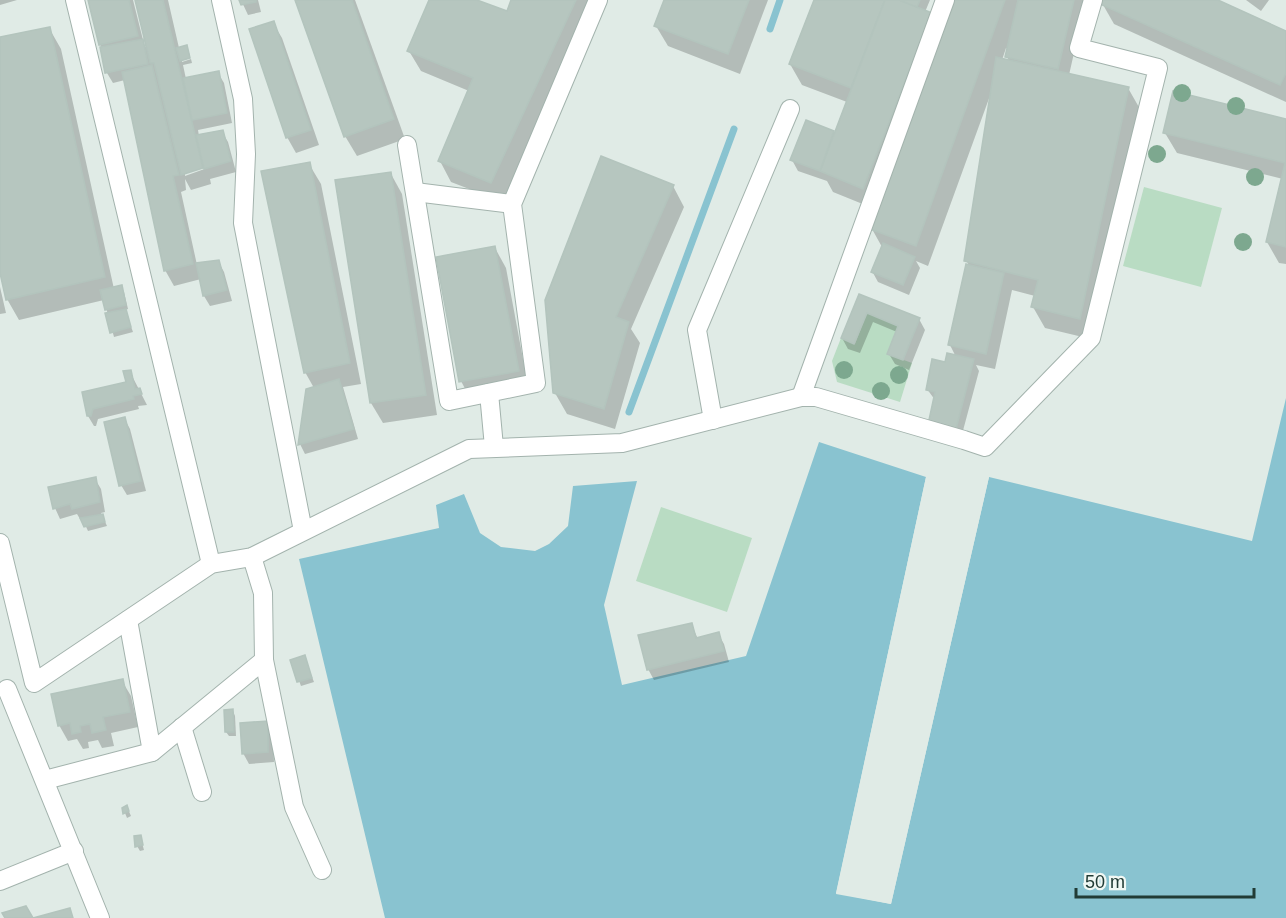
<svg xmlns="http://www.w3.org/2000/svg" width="1286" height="918" font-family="Arial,sans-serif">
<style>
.green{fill:#b9dcc3}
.water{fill:#89c3d0}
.pier{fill:#e0ebe6}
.shadow{fill:#0003;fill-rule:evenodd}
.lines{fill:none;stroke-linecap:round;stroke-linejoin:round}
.stream{stroke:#89c3d0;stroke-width:7}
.building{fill:#b6c6bf;stroke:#b3c4bd;stroke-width:1.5}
.minor-casing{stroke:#a3b3ad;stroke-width:20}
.minor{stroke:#fff;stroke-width:18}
.tree{fill:#7da88f}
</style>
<rect width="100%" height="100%" fill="#e0ebe6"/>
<g class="green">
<path d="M1144,187l78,21 -21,79 -78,-21z"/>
<path d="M867,313l31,13 -11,28 25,9 -12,39 -63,-20 -5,-21 9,-23 14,6z"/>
<path d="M661,507l91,31 -25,74 -91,-31z"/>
</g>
<path class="water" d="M1286,398v520h-901l-86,-359 140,-31 -3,-23 28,-11 16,39 21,14 34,4 14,-7 19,-18 5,-40 64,-5 -33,124 18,80 124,-29 73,-214 107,35 -90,416 55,11 98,-427 263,64z"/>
<path class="pier" d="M926,477h3l-37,180 -53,234 50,9 97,-423h3l-98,427 -55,-10z"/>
<g class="shadow">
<path d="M0,0h17l-17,5z"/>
<path d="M90,0h43l11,44 4,7 -11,-51h31l11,48 8,-2 3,10 -8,3v3l9,-3 1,4 -9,2 3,14 32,-6 6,10 8,40 -34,7 1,6 23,-4 6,10 8,30 -26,7 1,5 -20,6 -6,-11 1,11 -5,2 16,73 21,-4 6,11 8,29 -22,5 -6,-10 -3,-17 -27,7 -9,-16 -40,-190 -12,3 -6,-10zM209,165l1,2 -25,9v-3z"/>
<path d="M241,0h17l3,12 -13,3z"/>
<path d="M297,0h58l50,139 -48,17 -12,-20z"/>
<path d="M430,0h43l35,13 5,-13h84l-94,202 -52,-20 -11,-21 29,-70 -48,-20 -12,-20z"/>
<path d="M666,0h102l-28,74 -72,-28 -12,-20z"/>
<path d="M816,0h114l-5,12 6,2 24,-14h131l-17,75 59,13 12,21 -49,230 -46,-11 -12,-21 2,-11 -23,-6 -17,79 -19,-4 3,6 -18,67 -24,-8 -6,-10 4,-20 -8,-11 19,-25 10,-7 -6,-12 20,-78 -4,-7 25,-167 -63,173 -12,-5 4,7 -11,27 -31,-13 -6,-11 10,-24 -10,-18 3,-20 -42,-17 -6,-11 -29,-10 -6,-11 41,-28 2,3 12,-33 -45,-17 -12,-21zM1006,48l2,1 -1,8 3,5 -8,-2z"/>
<path d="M1103,0h112l71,32v70l-172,-78 -12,-21z"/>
<path d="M1246,0h23l-8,11z"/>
<path d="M273,23l9,15 37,107 -23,8 -9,-16z"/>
<path d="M49,28l12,21 53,240 7,-2 3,5 4,17 -3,1 8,22 -19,5 -10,-37 -85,20 -12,-21 -7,-33v-227z"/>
<path d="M1286,120v144l-7,-1 -12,-21 16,-63 -106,-26 -12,-20z"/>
<path d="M309,164l12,20 40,200 -18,3 15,52 -53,15 -5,-10 14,-56 -9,-16z"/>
<path d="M391,174l11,20 35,221 -54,8 -12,-20z"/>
<path d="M673,186l11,21 -53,122 9,14 -25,86 -48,-15 -12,-21z"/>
<path d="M495,248l11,20 23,123 -57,11 -11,-21z"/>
<path d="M0,287l6,26 -6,1z"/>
<path d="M860,295l59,24 6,11 -16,40 -14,-6 -6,-10 8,-22 -24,-10 -13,31 -12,-4 -6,-11z"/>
<path d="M130,372l17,33 -9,1 1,3 -41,10 -2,7h-2l-6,-10 -4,-23 44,-10z"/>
<path d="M124,418l6,11 16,62 -19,4 -6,-10z"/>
<path d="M95,479l6,10 4,23 -4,1 6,13 -19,5 -6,-13 -2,1 -3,-5 -17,5 -5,-11z"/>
<path d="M691,624l7,15 20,-5 6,10 5,18 -75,18 -6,-11z"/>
<path d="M304,657l10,25 -13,4 -9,-25z"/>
<path d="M122,681l9,15 7,31 -27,6 3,13 -12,2 -4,-8 -10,2 1,6 -6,1 -6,-10 -9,2 -9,-16z"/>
<path d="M233,711l2,5 1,20h-7l-3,-4z"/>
<path d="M267,723l6,10 1,29 -25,2 -6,-11z"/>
<path d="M127,807l4,9 -4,2 -2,-5z"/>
<path d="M140,836l4,14 -4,1 -3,-5z"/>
</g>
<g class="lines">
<g class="stream">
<path d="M770,29l10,-29"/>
<path d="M629,412l105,-283"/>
</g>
</g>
<g class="building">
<path d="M88,0h41l9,36 -39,9z"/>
<path d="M135,0h28l40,168 -22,7 -27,-112h-4z"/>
<path d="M239,0h17v2l-15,3z"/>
<path d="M295,0h57l42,119 -50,18z"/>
<path d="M429,0h48l30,11 4,-11h65l-85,183 -53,-22 35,-83 -66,-27z"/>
<path d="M664,0h85l-21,54 -74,-28z"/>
<path d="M814,0h71l-34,88 -62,-24z"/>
<path d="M885,0h14l33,13 -69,176 -43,-18z"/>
<path d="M899,0h21l-3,7z"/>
<path d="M953,0h52l-89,246 -46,-17z"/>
<path d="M1018,0h56l-16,69 -53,-12z"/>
<path d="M1102,0h116l68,31v42l-6,12 -180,-81z"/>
<path d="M274,21l37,109 -25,8 -37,-109z"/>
<path d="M50,27l55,250 -99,23 -6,-27v-236z"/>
<path d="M143,39l5,25 -43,9 -5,-26z"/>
<path d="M187,45l3,13 -10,3 -4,-13z"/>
<path d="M996,57l133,30 -49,232 -49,-12 7,-27 -74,-19z"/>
<path d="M152,65l27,110 -6,1 20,88 -29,7 -42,-199z"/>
<path d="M219,71l8,42 -35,7 -9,-42z"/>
<path d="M1173,91l113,28v128l-20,-5 19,-79 -122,-30z"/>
<path d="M806,120l28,11 -14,40 -30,-11z"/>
<path d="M223,130l8,31 -27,8 -8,-34z"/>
<path d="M601,156l73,29 -58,132 13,5 -25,87 -51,-16 -8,-93z"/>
<path d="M310,162l40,201 -46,10 -43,-202z"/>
<path d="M391,172l35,223 -56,8 -35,-223z"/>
<path d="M883,243l32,14 -12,28 -32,-13z"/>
<path d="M495,246l24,125 -60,11 -23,-125z"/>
<path d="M219,260l8,30 -24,6 -7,-33z"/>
<path d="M966,264l38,9 -18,81 -38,-9z"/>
<path d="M122,285l4,20 -21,5 -5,-20z"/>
<path d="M859,294l61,24 -17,42 -16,-6 11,-28 -31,-13 -13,31 -13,-6z"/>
<path d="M126,309l5,18 -21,6 -5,-20z"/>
<path d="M947,353l27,6 -18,70 -27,-9 6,-28 -9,-2 6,-31 13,3z"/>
<path d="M131,370l4,19 5,-1 2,6 -9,2 1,3 -41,10 -2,7h-4l-5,-24 44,-10 -3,-11z"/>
<path d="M339,379l15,50 -56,16 8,-56z"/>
<path d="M125,417l16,64 -22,5 -15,-64z"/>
<path d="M96,477l4,25 -28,7 -2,-5 -17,5 -5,-22z"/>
<path d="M103,514l2,8 -21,5 -4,-9z"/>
<path d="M692,623l4,15 23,-6 5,19 -77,19 -9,-35z"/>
<path d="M305,655l7,23 -15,4 -7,-22z"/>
<path d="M123,679l7,33 -27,5 3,13 -14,3 -2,-9 -10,2 1,6 -9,2 -2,-11 -12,3 -7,-32z"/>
<path d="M233,709l1,23h-9l-1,-22z"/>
<path d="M268,721v31l-26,2 -2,-31z"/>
<path d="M127,805l2,6 -6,3 -1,-6z"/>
<path d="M141,835l2,10 -8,2 -1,-11z"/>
<path d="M26,906l7,12 37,-10 3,10h-68l-3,-5z"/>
</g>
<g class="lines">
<defs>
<g id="minor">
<path d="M75,0l136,564"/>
<path d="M221,0l22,99 3,55 -3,69 60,308"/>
<path d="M407,145l42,256 87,-18 -24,-179 86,-204"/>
<path d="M415,192l97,12"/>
<path d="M489,393l5,54"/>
<path d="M801,397l144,-397"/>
<path d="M713,420l-16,-90 93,-221"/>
<path d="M0,543l34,140 177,-119 41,-7 217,-108 153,-6 179,-46h15l148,43 21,7 106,-109 67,-270 -79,-20 14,-48"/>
<path d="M264,660l30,147 28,63"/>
<path d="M7,689l93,229"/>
<path d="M182,727l20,65"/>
<path d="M152,752l112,-92 -1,-67 -11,-36"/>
<path d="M45,780l107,-28 -24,-132"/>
<path d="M0,881l74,-30"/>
</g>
</defs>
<use href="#minor" class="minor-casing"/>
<use href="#minor" class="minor"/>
</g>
<g class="tree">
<circle cx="1182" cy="93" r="9"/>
<circle cx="1236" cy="106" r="9"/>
<circle cx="1157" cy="154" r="9"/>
<circle cx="1255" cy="177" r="9"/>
<circle cx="1243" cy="242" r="9"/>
<circle cx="844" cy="370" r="9"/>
<circle cx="899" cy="375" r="9"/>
<circle cx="881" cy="391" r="9"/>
</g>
<path d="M1076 888v9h178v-9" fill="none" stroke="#213b35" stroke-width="3"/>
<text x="1085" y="888" font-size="18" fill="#213b35" stroke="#f1f8f4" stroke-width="4.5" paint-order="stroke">50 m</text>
</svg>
